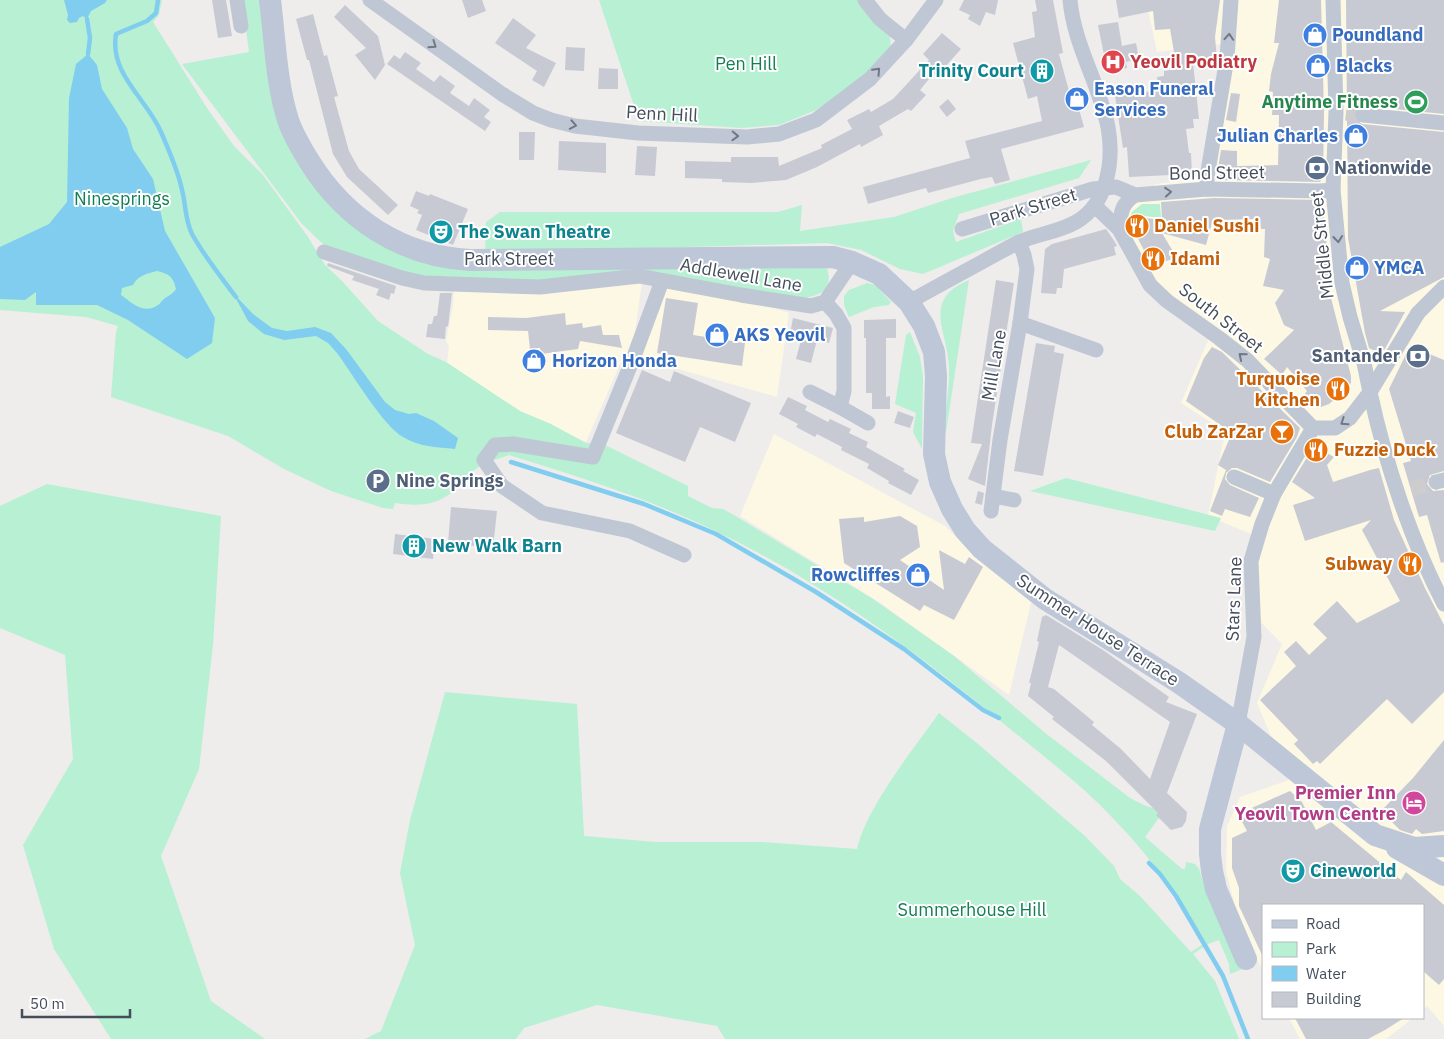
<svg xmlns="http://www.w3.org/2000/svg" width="1444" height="1039" font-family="'IBM Plex Sans',sans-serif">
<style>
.commercial{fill:#fcf8e3}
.green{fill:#b7f0d3}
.water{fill:#81cdf0;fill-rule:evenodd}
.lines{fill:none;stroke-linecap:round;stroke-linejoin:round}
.stream{stroke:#81cdf0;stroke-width:4.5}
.building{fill:#c8cad3;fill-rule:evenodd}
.street-tunnel{stroke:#cdcccf;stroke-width:15;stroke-dasharray:15 8;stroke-linecap:butt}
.street{stroke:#bec7d3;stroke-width:15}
.secondary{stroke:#bdc7d7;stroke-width:22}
.oneway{stroke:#6f7884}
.labels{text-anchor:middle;stroke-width:4;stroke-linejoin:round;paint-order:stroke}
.shop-label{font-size:18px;font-weight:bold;fill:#366cbe;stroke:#fff;text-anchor:start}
.health-label{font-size:18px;font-weight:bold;fill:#be3a42;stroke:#fff;text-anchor:start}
.park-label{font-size:18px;fill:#127e54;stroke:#fff}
.culture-label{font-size:18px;font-weight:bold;fill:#0d838f;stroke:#fff;text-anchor:start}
.leisure-label{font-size:18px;font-weight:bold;fill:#27864d;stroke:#fff;text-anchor:end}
.street-label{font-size:18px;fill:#444d5a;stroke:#fff}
.service-label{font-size:18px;font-weight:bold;fill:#4e5e75;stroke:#fff;text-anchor:start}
.food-label{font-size:18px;font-weight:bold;fill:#c56008;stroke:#fff;text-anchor:start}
.hotel-label{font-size:18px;font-weight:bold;fill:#b23c85;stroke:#fff;text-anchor:end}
</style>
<rect width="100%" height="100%" fill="#efecec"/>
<g class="commercial">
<path d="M1146,0h298v1026l-17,-20 -4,4v-105h-160v65l-21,-38 -16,-60 1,-46 13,-29 49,-17 -32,-77 25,-59 -35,-36 16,-69 -55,-23 15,-74 4,-9 -46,-30 28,-65 -52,-57 -31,-53 2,-22 28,-22 45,-6 22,-134 -66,8z"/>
<path d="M642,282l-9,66 -6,11 -5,1 -36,82 -66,-31 -73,-48 2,-17 -3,-5 7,-36 1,-16z"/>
<path d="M666,288l96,16 27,9 -12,84 -138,-39z"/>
<path d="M774,434l171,92 25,25 62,48 -23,96 -130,-93 -139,-86z"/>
<path d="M1289,1018h124l-27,21h-86z"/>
</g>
<g class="green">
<path d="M0,0h162l-3,15 -6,7 54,86 27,38 29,29 16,22 29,40 17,28 17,16 36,40 50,33 18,8 74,49 31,13 35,19 17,1 85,42v10l24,12 11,1 11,6 139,84 81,57 90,76 86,66 16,8 18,5 -19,26 37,32h3l1,-7 9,2 4,5 5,16 41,83 -15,6 -1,-10 -10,-24 -11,4 -15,10 22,27 24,58h-514l-8,-13 -120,-21 -73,23 -8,11h-151l16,-8 34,-86 -15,-72 10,-53 35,-128 132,12 7,132 72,6h106l95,7c10,-43 56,-99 82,-136l39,31 108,93 28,29 6,13 20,17 51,56 15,-10c-29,-50 -65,-97 -107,-138 -31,-30 -66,-56 -100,-84 -89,-73 -185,-143 -290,-192 -65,-31 -133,-52 -200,-73 -10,4 -24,7 -33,14 -5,3 -9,10 -13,14 -23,22 -38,24 -68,20l-2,6 -10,-1 -52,-17 -47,-22 -56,-33 -117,-39 5,-65 2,-6 -32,-9 -86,-7z"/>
<path d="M242,0h22l27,148 120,111 416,9c6,21 -4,26 -22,30l-165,-25 -139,11 -98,-9 -78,-29 -23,-22 -120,-160 67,-12z"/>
<path d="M599,0h259l32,35 1,14 -36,36 -39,25 -37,15 -38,3 -102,-7z"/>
<path d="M1091,160l-12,18 -120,36 -6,17 3,11 65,-23 2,13 -100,42 -23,-5 -39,-19 -34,-7 -342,10 1,-31 14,-10h278l24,-7 -2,26 94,-14 58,-19z"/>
<path d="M1142,204h18l1,14 -16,-2 -16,4 3,-8z"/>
<path d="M969,280l-23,152h-2c1,-22 6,-44 5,-66 -1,-35 -28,-66 20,-86z"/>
<path d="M867,283l8,2 16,17 -2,3 -15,2 -25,10 -5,-12v-9l5,-6z"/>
<path d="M910,332l10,25 3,19 -1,73 -9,-17 3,-19 -21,-9 11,-69z"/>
<path d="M1066,478l155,40 -6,13 -185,-40z"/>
<path d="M47,484l174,32 -8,129 -14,124 -38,87 50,145 54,38h-154l-57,-90 -31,-104 50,-86 -8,-104 -65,-27v-122z"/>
</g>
<g class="water">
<path d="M64,0h43l-2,3 -14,8 -4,8 -4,-3 -4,2 -2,4 -7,1 -3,-3 1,-5z"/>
<path d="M88,54l9,11 5,24 25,39 6,21 20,30 12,52 50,87 -3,25 -25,16 -59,-39 -31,-15h-61v-13l-11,8 -25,-1v-52l49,-23 18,-22 2,-104 7,-34zM157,271c12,3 16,5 19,18 -4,6 -7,6 -12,10 -3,2 -4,5 -6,6 -14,10 -26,-2 -37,-10l1,-7 11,-3c5,-10 14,-11 24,-14z"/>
<path d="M233,293l20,21 19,14 15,3 28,-4 16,6 15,16 39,53 10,8 14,4 7,-1 18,8 24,17 -3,11c-18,-2 -36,-2 -52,-12 -20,-11 -51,-64 -66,-84l-9,-10 -12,-7 -32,4 -20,-6 -16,-13z"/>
</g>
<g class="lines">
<g class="stream">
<path d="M158,0l-2,13 -9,8 -31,13c-7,40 31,65 45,98 8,19 17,38 21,58 4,15 3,30 10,44 12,22 29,43 44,63"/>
<path d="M87,19l3,19 -2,16"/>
<path d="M511,462l133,42 72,30 100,58 88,57 79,61 16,8"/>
<path d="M1149,863l11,11 16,22 47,80 25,63"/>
</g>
</g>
<g class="building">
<path d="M212,0h14l6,36 -14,2z"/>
<path d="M462,0h20l4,11 -18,7z"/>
<path d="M964,0h34l-3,15 -9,-3 -6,14 -12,-7 2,-4 -11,-5z"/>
<path d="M1035,0h18l10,53 -4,1 10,37 9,-3 5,20 -4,1 5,18 -83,22 9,31 -15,4 -3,-7 -11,2 -53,14 -2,-5 -58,16 -5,-17 107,-29 -5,-17 77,-20 -5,-25 -9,3 -15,-56 22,-6 -3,-25 5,-1z"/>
<path d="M1116,0h104l-5,37 2,22 -24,4 6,56h-6l1,9 -8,1 3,24h2l1,21 -63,3 -2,-30 -4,1 -8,-52 44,-6 -2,-13 7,-1v-5l13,-2 -7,-40 -15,1 -2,-19 -34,7z"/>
<path d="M1279,0h42l3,113 -1,64 -3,5 -104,-2 5,-30 16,1v15l41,-1 1,-50h-7l1,-23 -4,-1 2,-17 8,-31h-5z"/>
<path d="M1346,0h98v114l-80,-8 -5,1 -5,7 1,5 7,5 82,8v145l-64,34 25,1 -20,37 -6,4 -10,-5 -4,-15 -17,-95z"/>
<path d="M345,5l33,31 7,29 -10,15 -20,-25 11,-7 -32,-31z"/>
<path d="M313,14l11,42 3,-1 11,41 -4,1 15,54 10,18 39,36 -10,10 -41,-38 -14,-23 -24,-94h-2l-11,-41z"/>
<path d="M513,18l23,17 -10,13 30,15 -12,24 -12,-7 5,-9 -42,-28z"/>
<path d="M1118,22l4,24 14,-3 3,16 -13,3 1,6 -16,3 -3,-17 -4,1 -6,-30z"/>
<path d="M942,33l19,16 -24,27 -3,-3 -14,17 6,5 -15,16 -3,-2 -29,17 4,9 -22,12 -1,-3 -43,23 -31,13 -35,3 -29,-1v-3l-37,-1v-17l46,1v-5h47l1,9 43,-18 -1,-3 31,-16 -5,-9 22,-11 2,3 22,-13 36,-39 -6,-6z"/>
<path d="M566,47l19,1 -1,23 -19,-1z"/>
<path d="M405,52l16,11 -5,6 18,13 6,-7 15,11 -5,7 19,13 5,-8 16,12 -6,7 7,5 -6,9 -98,-67 7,-9 6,4z"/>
<path d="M599,68l19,1v20h-20z"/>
<path d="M1231,93l9,1 -4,28 -10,-2z"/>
<path d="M948,99l8,10 -9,8 -8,-10z"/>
<path d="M519,132h16l-1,28h-15z"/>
<path d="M559,141l47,2v30l-48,-3z"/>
<path d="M637,146l20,1 -2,29 -20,-1z"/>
<path d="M416,191l13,5 1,-2 38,15 -15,36 -37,-15 6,-15 -5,-2 2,-3 -9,-4z"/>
<path d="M1214,198l108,2 7,69 1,25 21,82v7l-4,6 -18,15 -8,3 -8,-1 -10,-10 4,-5 -20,-24 -5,8 -18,-16 30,-29 -10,-5 -9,-22 9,-13 -21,-4 7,-27 -6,-2 1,-28h-4l-1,-10 -42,1v3h-6l-6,22 -44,-12 15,25 -15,4 -9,6 -24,-47 16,-3 17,2 -1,-18z"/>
<path d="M1106,229l9,13 2,4 -3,1 2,8 -52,14 -2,19h-5l-1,6 -15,-1 4,-44 7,-5z"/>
<path d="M328,263l68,23 -2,8 -3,-1 -2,7 -13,-5 3,-6 -27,-9 2,-4 -27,-10z"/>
<path d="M996,280l18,3 -22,142 -7,61 -17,-7 14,-35 -11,-1z"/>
<path d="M440,293h12l-4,34 -2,-1 -1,13 -19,-2 2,-13h4l2,-8h3z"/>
<path d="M666,298l32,5 -5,32 52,8 -3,23 -85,-13z"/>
<path d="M565,313l1,12 16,-2 1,5 18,-3 2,10h16l3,13 -42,-7 -2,8 -37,5 -1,-6 -10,1 -2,-18 -40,-1v-13l38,1z"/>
<path d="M793,318l40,10 -4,15 -12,-3 -6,23 -15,-4 6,-23 -12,-2z"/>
<path d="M896,319v19h-10v59l4,-1v13h-18v-16h-6v-55h-2v-18z"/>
<path d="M1036,343l19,3 -1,6 10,2 -21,122 -29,-5z"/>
<path d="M1410,346l34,14v111l-14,4 -3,9 6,7 11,-1v72l-3,1 -14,-48 -8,2 -16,-54 8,-2 -22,-72z"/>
<path d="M1212,347l10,5 78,76 -3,9 -27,45 -33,-14h-5l-6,5 -1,6 5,6 29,13 -9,19 -25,-8 -3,7 -12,-5 16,-41 -8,-5 14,-32 -46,-32 18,-43z"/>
<path d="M642,370l28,12 4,-11 77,32 -16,39 -35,-15 -15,35 -69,-29z"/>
<path d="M788,397l19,9 -2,4 23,12 2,-3 21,10 -2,4 19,9 -2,5 39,22 -2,2 16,9 -8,15 -23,-12 1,-2 -22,-13 2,-4 -28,-14 1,-3 -25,-13 -2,3 -19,-10 2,-3 -19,-10z"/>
<path d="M898,411l16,6 -4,11 -16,-5z"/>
<path d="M1314,446l20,11 -7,8 6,17 37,-12 9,-2 15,52 31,68 19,37v67l-32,32 -25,-25 -67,65 -3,-3 -4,3 -19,-20 4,-4 -38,-40 36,-34 -12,-14 12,-11 13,14 18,-17 -14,-14 24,-23 20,22 43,-22 -38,-71 9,-10 -66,21 -12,-36 22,-7 -23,-16z"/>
<path d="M978,491l6,2 -2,12 -7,-2z"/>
<path d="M451,507l46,4 -4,37 -45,-5z"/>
<path d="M900,516l17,10 3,21 -20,13 44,30 -5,-40 26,14 4,-7 14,10 -29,53 -30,-15 -4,6 -76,-48 -5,-44 25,-2v5z"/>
<path d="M395,534l40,5 -2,20 -40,-5z"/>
<path d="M1046,615l57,35 66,47 -3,5 31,12 -30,79 20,19 -1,9 -4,6 -11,3 -15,-15 2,-2 -52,-52 -54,-42 2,-2 -26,-21 3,-13h-2l10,-41 -2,-1 5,-24zM1059,645l111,77 -20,57 -29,-30 -29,-24 2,-3 -40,-33 -6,-2z"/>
<path d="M1444,740v91l-22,3 -6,-5 -4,5 -12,-4 -19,-19 32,-33z"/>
<path d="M1290,791l12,11 14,28 15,-8 70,58 5,-8 38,33v74l-5,6 -16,-14v-66h-160v52l-24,-51v-18l-7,-20v-30l15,-7 -9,-17z"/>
<path d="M1295,1018h109l-19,12 -17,9h-62z"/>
</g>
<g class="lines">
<g class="street-tunnel">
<path d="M1346,113l17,2"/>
<path d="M1411,489l25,-7"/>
</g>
<g class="street">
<path d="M237,0l4,26"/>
<path d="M370,0l132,94 31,19 18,7 24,6 63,7 109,4 32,-3 37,-14 54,-41 36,-39 30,-40"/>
<path d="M865,0l15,19 26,21"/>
<path d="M1363,115l81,8"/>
<path d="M1207,189v-12l20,-119 4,-58"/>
<path d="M1095,206l24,23 31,56 17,16 52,37 28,22 66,68"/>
<path d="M962,229l131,-40 23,-2 19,8 72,-6 113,2 13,-1"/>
<path d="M1119,229c2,-16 2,-25 16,-34"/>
<path d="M324,252l78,26 22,5 116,4 99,-11 102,19 70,11 14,-4 27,-40"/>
<path d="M662,281l-29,78 -40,98 -80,-13 -18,1 -11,15 18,26 40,27 88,18 54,24"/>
<path d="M1444,287l-26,26 -48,79c15,70 41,149 74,212"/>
<path d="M825,302l11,12 8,14v63l-4,16 28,16"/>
<path d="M909,302c25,-14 49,-27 73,-40 13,-7 25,-14 37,-20 18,-8 40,-10 57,-20 32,-18 38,-62 32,-95 -9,-44 -34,-82 -38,-127"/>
<path d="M1020,323l76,27"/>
<path d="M810,392l30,15"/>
<path d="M1313,428h22l15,-10 20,-26 -6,-29 -14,-46 -8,-34 -9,-93 3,-78 -3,-112"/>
<path d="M1234,477l40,17"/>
<path d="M1436,482l8,-2"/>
<path d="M993,496l21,4"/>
<path d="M991,511l9,-71 20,-117 7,-54 -3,-14 -5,-13"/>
<path d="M1238,724l16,-87 -3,-76 11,-37 12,-30 39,-66"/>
</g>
<g class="secondary">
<path d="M270,0c5,39 6,82 18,120 5,15 13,28 21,41 36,58 92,95 161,99l363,-3 19,5 27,12 30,28 15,24 10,26 2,24 -2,78 6,28 12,27 13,21 17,19 63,50 133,83 60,42 137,111 39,13 30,-2"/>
<path d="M1238,724l-28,105v25l2,17 4,18 30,70"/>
<path d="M1397,848l47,27"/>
</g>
</g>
<defs><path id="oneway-chevron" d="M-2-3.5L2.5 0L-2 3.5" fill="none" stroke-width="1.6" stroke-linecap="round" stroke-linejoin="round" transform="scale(1.25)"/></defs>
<g class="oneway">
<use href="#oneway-chevron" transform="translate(1229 37) rotate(-86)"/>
<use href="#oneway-chevron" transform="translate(433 45) rotate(35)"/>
<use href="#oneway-chevron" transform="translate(877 71) rotate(-47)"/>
<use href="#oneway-chevron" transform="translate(573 125) rotate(11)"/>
<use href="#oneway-chevron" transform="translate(735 136) rotate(2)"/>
<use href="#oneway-chevron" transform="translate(1168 192) rotate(-5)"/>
<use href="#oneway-chevron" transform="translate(1338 239) rotate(84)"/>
<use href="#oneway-chevron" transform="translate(1242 356) rotate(-140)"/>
<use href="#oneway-chevron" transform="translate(1344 422) rotate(146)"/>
</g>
<defs>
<symbol id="shop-disc" viewBox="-11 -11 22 22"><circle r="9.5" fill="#3f7fe0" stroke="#fff"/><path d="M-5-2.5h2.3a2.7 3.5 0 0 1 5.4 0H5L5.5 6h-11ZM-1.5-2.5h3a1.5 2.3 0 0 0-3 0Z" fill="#fff"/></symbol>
<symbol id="hospital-disc" viewBox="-11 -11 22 22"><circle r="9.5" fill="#e0444e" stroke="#fff"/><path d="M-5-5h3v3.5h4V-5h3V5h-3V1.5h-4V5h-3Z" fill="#fff"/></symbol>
<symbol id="building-disc" viewBox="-11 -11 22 22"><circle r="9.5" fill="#0f9aa8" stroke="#fff"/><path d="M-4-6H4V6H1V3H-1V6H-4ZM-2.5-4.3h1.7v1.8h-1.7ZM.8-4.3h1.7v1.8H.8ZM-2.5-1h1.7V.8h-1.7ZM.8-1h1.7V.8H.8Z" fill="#fff"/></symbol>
<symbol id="stadium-disc" viewBox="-11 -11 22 22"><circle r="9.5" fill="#2e9e5b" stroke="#fff"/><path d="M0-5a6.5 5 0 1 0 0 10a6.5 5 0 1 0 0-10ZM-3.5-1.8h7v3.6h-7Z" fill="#fff"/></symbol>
<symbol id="bank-disc" viewBox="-11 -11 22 22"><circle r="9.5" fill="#5c6f8a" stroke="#fff"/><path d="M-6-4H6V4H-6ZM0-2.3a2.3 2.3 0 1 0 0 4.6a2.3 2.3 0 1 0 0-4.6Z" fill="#fff"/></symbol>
<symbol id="restaurant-disc" viewBox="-11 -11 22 22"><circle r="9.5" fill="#e8710a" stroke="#fff"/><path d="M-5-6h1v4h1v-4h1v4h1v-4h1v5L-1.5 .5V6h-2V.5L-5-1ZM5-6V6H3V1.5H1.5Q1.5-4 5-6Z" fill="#fff"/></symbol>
<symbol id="theatre-disc" viewBox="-11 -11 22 22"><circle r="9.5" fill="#0f9aa8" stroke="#fff"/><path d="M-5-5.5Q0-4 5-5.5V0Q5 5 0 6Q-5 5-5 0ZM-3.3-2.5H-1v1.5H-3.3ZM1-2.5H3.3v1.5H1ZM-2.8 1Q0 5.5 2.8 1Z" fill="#fff"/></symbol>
<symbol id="bar-disc" viewBox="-11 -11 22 22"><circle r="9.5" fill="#e8710a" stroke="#fff"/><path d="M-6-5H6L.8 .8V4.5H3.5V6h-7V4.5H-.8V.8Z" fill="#fff"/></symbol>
<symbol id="parking-disc" viewBox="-11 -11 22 22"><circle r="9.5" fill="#5c6f8a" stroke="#fff"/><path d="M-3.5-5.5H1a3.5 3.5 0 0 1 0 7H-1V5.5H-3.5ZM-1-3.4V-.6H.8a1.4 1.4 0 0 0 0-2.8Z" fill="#fff"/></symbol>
<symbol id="hotel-disc" viewBox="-11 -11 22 22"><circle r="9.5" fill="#d1479c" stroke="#fff"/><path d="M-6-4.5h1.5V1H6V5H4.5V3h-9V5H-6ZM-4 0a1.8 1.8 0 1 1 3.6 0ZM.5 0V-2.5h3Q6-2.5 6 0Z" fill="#fff"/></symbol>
</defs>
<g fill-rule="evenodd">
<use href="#shop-disc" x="1301" y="21" width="28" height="28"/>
<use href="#hospital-disc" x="1099" y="48" width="28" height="28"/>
<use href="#shop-disc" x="1304" y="52" width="28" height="28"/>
<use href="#building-disc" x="1028" y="57" width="28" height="28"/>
<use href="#shop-disc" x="1063" y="85" width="28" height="28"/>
<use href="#stadium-disc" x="1402" y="88" width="28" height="28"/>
<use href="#shop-disc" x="1342" y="122" width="28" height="28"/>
<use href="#bank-disc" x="1303" y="154" width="28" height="28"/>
<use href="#restaurant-disc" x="1123" y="212" width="28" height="28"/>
<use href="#theatre-disc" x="427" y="218" width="28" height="28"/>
<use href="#restaurant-disc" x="1139" y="245" width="28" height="28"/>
<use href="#shop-disc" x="1343" y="254" width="28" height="28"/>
<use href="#shop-disc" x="703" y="321" width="28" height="28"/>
<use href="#bank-disc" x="1404" y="342" width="28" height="28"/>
<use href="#shop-disc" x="520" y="347" width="28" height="28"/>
<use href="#restaurant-disc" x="1324" y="375" width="28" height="28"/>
<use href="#bar-disc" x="1268" y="418" width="28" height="28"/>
<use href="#restaurant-disc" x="1302" y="436" width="28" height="28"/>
<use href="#parking-disc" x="364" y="467" width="28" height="28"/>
<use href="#building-disc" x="400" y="532" width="28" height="28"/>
<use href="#restaurant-disc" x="1396" y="550" width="28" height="28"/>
<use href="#shop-disc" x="904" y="561" width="28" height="28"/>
<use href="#hotel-disc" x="1400" y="789" width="28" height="28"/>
<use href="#theatre-disc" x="1279" y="857" width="28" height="28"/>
</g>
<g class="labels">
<g class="shop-label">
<text x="1332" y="41">Poundland</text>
<text x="1336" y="72">Blacks</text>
<text x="1094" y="95">Eason Funeral<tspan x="1094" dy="21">Services</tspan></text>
<text x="1338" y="142" text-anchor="end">Julian Charles</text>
<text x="1374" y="274">YMCA</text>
<text x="734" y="341">AKS Yeovil</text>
<text x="552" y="367">Horizon Honda</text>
<text x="900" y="581" text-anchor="end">Rowcliffes</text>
</g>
<g class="health-label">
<text x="1130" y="68">Yeovil Podiatry</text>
</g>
<g class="park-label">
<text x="746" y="70">Pen Hill</text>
<text x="122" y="205">Ninesprings</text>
<text x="972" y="916">Summerhouse Hill</text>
</g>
<g class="culture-label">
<text x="1024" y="77" text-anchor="end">Trinity Court</text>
<text x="458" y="238">The Swan Theatre</text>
<text x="432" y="552">New Walk Barn</text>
<text x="1310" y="877">Cineworld</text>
</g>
<g class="leisure-label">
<text x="1398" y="108">Anytime Fitness</text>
</g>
<g class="street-label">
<text transform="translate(662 114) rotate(3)" y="6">Penn Hill</text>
<text transform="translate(1217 173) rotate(-1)" y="6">Bond Street</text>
<text transform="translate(1033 207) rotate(-17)" y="6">Park Street</text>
<text transform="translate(1322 245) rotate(-96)" y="6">Middle Street</text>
<text x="509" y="265">Park Street</text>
<text transform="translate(741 275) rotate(10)" y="6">Addlewell Lane</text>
<text transform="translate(1221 318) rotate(38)" y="6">South Street</text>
<text transform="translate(994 365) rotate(-80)" y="6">Mill Lane</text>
<text transform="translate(1234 599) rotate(-88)" y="6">Stars Lane</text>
<text transform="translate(1098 630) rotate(33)" y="6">Summer House Terrace</text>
</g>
<g class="service-label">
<text x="1334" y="174">Nationwide</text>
<text x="1400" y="362" text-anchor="end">Santander</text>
<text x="396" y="487">Nine Springs</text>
</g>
<g class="food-label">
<text x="1154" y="232">Daniel Sushi</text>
<text x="1170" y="265">Idami</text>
<text x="1320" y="385" text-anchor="end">Turquoise<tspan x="1320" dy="21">Kitchen</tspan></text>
<text x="1264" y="438" text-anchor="end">Club ZarZar</text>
<text x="1334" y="456">Fuzzie Duck</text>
<text x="1392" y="570" text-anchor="end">Subway</text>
</g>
<g class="hotel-label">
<text x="1396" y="799">Premier Inn<tspan x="1396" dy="21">Yeovil Town Centre</tspan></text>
</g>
</g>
<rect x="1262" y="904" width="162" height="115" fill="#ffffff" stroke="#b4b8bd"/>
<rect x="1272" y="920" width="25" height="8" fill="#bdc7d7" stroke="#b4b8bd"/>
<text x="1306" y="929" font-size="15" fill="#444d5a">Road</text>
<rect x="1272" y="942" width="25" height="15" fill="#b7f0d3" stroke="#b4b8bd"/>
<text x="1306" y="954" font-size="15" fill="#444d5a">Park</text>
<rect x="1272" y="966" width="25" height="15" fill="#81cdf0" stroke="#b4b8bd"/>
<text x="1306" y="979" font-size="15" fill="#444d5a">Water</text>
<rect x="1272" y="992" width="25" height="15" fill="#c8cad3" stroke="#b4b8bd"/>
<text x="1306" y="1004" font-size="15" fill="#444d5a">Building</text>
<path d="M22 1009v8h108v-8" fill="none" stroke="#444d5a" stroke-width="2.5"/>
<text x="30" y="1009" font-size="15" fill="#444d5a" stroke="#ffffff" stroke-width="4" paint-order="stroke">50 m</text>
</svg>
